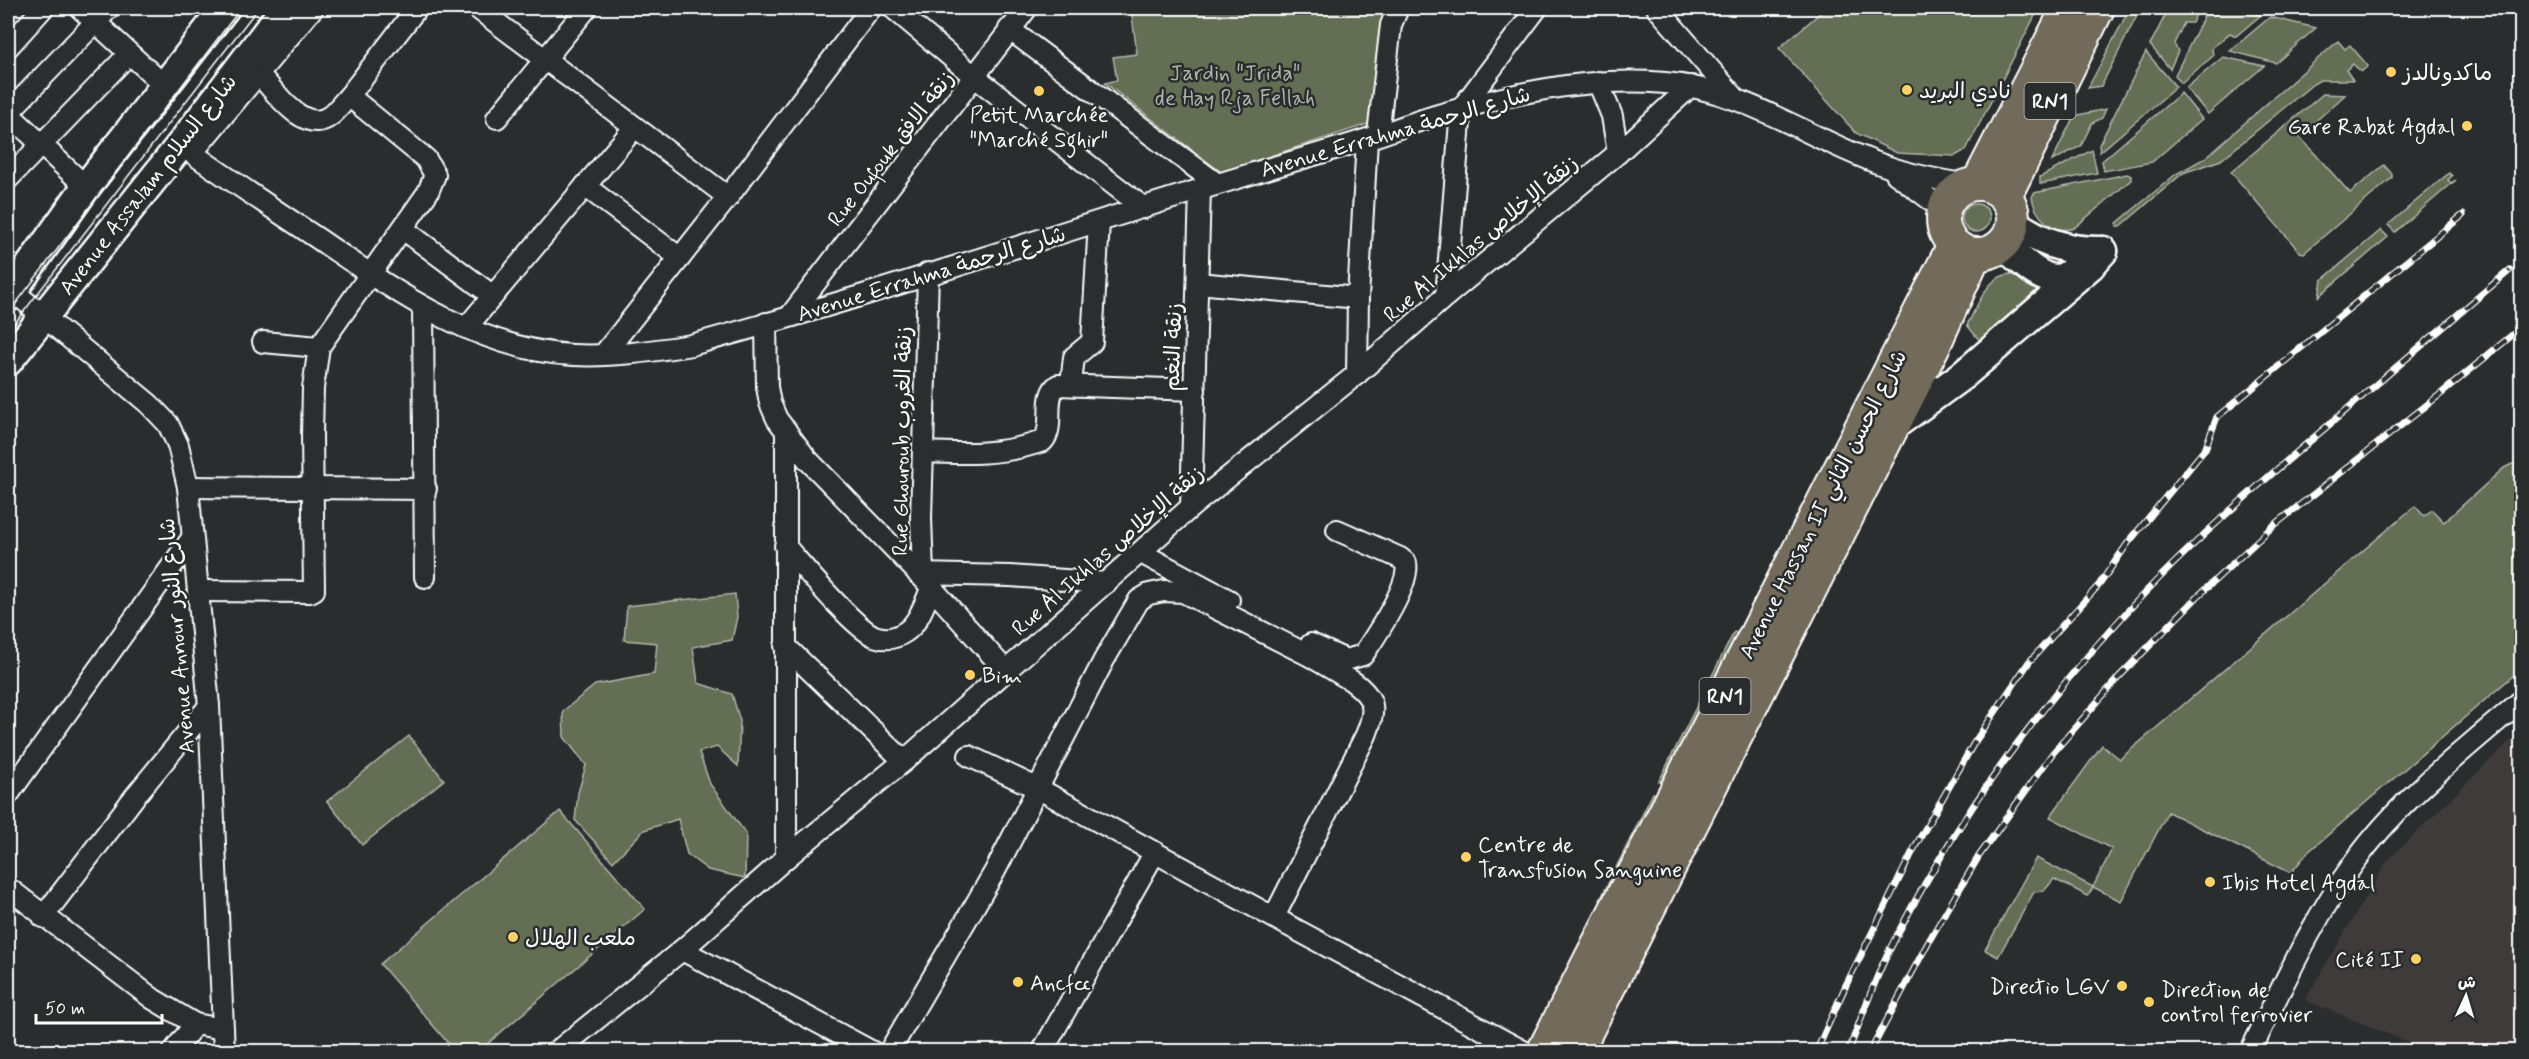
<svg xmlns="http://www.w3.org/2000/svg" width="2529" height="1059" font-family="Mynerve,'Playpen Sans Arabic',sans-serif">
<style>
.built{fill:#3f3b3b}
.green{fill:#636e55;stroke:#b1b6aa;stroke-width:1.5}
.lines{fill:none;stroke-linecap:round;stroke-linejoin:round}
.street-casing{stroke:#fff;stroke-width:24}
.secondary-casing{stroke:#fff;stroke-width:33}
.primary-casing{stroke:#fff;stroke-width:36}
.street{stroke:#2a2d2e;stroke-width:20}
.secondary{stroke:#2a2d2e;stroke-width:28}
.primary{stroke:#726b5a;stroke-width:32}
.tram{stroke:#fff;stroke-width:1.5}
.rail-casing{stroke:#fff;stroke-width:7}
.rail{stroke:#2a2d2e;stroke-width:4.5;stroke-dasharray:14;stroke-linecap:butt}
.poi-dot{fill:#ffd166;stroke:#2a2d2e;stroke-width:2}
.labels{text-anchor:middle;stroke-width:5;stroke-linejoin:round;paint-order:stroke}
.shield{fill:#2a2d2e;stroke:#bfc0c0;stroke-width:1.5}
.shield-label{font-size:21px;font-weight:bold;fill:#fff}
.park-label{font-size:22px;fill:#b1b6aa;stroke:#2a2d2e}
.poi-label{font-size:22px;fill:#fff;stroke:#2a2d2e;text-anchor:start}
.street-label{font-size:22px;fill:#fff;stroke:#2a2d2e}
</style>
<rect width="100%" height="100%" fill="#2a2d2e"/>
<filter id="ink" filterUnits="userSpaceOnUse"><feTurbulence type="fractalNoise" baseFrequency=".0167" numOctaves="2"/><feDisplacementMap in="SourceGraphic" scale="12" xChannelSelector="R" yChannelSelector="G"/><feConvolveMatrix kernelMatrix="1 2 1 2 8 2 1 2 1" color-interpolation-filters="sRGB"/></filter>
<g filter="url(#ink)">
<path class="built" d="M2521,730v321h-91l-125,-51 82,-139z"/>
<g class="green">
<path d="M1131,8h253l-16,116 -147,48 -116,-89 12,-3 -4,-23 24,-3z"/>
<path d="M1826,8h213l-73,142 -11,6 -58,-3 -41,-20 -77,-85z"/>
<path d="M2130,8h11l-40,78 -13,2z"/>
<path d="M2169,8h30l-7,15h-8l-10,21 4,7 -8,18 -20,-24z"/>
<path d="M2208,8h17l36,7 -25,21 -6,-3 -18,15 1,8 -32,27 -6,-8z"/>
<path d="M2270,17l46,11 -40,35 -46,-12z"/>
<path d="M2338,41l7,8 5,-4 18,21 -7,6 -8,-8 -7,6 7,10h-33l-7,4 -92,76 -38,13 -62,53h-4v-3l59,-49 29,-16z"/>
<path d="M2146,52l30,35 -76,65 -1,-7z"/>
<path d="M2223,57l41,9 -56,48 -22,-26z"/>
<path d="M2181,93l21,26 -50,43 -48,9 -2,-10z"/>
<path d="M2323,94l22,1 -46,41 51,57 34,-28 8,9v4l-88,75 -4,-1 -69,-80z"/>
<path d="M2106,109l-4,9 -10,5 -11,23 -29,15 22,-45z"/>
<path d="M2092,150l5,23 -57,11v-7z"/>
<path d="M2449,173l3,3 -4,4 3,3 5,-3 -61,52 -7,-7z"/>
<path d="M2127,174l4,2v4l-57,48c-22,7 -39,-12 -42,-31l2,-4z"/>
<circle cx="1976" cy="218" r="14"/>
<path d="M2381,230l7,7 -69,59 3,-16z"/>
<path d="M2011,274l28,14 -59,53 -13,-16c11,-19 20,-50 44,-51z"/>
<path d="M2512,464h10l-1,205 -214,184 -16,20 -123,-61 -47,89 -28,-14 -5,9 -34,-17 -10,12 -10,1 -36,65 -13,-7 51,-92 57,29 19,-38 -62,-32 52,-72 18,14 295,-253 9,10 8,-6 12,12 60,-54z"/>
<path d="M735,594l2,23 -5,23 -39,7 5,36 34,11 8,27 -2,45 -21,-19 -18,5 11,32 36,50 -1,44 -37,-8 -21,-16 -9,-35 -34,11 -31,32 -38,-42 3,-27 8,-28 -22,-28 -1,-26 32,-26 59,-11 3,-31 -33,-3 3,-34z"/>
<path d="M1734,632l7,4 -75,148 -7,-3z"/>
<path d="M409,736l35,44 -82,65 -35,-44z"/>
<path d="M1653,793l7,3 -54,107 -6,-3z"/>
<path d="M560,811l85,98 -166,142h-24l-75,-87z"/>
</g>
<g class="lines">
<defs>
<g id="street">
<path d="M80,8l85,78"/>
<path d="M313,8l-121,145c42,30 85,58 128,87 76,52 158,110 253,115 39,2 80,-4 118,-10 220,-60 435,-136 654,-199 28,-8 55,-19 83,-28 77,-23 155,-42 237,-35 79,6 145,57 218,82 28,10 56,15 85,20"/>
<path d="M477,8l251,189"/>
<path d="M893,8l82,69 169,131"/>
<path d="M1657,8l80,92"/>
<path d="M1009,29l207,154"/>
<path d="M8,47l35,-39"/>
<path d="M1598,82l14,34 6,37"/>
<path d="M349,96l68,-88"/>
<path d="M8,113l101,-105"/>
<path d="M8,113l78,74"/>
<path d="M497,118l90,-110"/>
<path d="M1378,134l13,-109 7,-17"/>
<path d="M1896,174l48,36"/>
<path d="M8,179l121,-125"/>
<path d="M585,186l95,72"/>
<path d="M403,229l90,67"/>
<path d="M1198,283l160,15"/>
<path d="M8,287l141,117 19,20 10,21 10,42 21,219 15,346"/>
<path d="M1446,296l15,-187 76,-101"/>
<path d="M423,307l2,270"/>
<path d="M790,316l237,-308"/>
<path d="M766,323l1,64 3,16 7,16 30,40 116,119 82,92"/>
<path d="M466,328l168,-200"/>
<path d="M263,342l56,5"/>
<path d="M604,354l124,-157 143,-189"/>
<path d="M1357,374l1,-76 9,-158"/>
<path d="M1071,384l3,-27 18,-15 7,-120"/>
<path d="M786,430v428"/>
<path d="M924,452c42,2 80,3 119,-11 13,-14 -1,-45 15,-56l137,5"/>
<path d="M188,487l238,2"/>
<path d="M1191,507l9,-318"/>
<path d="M785,546c18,20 67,80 89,90 11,4 21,3 31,-4 13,-8 20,-29 26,-43"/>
<path d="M1141,553l88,47"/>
<path d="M918,574l92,2 96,7"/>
<path d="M923,574l-2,-56 7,-245"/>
<path d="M199,591l111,1 4,-2 -2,-155 1,-47 6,-41 109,-155 7,-17 -9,-16 -77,-63c-6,6 -12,15 -19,20 -26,20 -57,-27 -73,-44"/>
<path d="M1311,644l35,16 17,-5c12,-18 48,-71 43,-92l-6,-5 -63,-28"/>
<path d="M785,646l119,115"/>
<path d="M969,756l70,33 254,139 232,124"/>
<path d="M8,795l184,-257"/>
<path d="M8,888l145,111 42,25 28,5"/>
<path d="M43,917l93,-122 73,-89"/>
<path d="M682,950l191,102"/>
<path d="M173,1052l22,-28"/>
<path d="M556,1052l126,-102 104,-92 118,-97 287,-254 166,-133 89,-78 172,-143 73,-67"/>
<path d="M889,1052l106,-181 109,-211 35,-60 10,-6 15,-3 19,1 125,63 44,26c23,17 25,27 14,54l-92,182"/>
<path d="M1042,1052l113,-200"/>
<path d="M2250,1052c32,-64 62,-132 104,-189 45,-63 109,-112 168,-163"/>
</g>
<g id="secondary">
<path d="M2014,223c27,20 55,29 89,28"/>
<path d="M2003,245c14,11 39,39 58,33 8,-2 14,-9 20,-14"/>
<path d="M8,297l78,-110 139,-179"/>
<path d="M8,361l174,-218 103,-135"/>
<path d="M1893,426l70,-51 127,-109 13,-15"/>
</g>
<g id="primary">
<path d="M1978,183l90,-175"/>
<circle cx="1978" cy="219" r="35"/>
<path d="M2005,196l93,-188"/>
<path d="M1543,1052l411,-807"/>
<path d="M1576,1052l359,-709 40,-89"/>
</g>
</defs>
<use href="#street" class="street-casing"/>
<use href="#secondary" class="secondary-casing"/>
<use href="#primary" class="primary-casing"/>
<use href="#street" class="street"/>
<use href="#secondary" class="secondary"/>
<use href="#primary" class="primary"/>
<g class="tram">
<path d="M8,314l233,-306"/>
<path d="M8,332l250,-324"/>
</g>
<defs>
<g id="rail">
<path d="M1816,1052l30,-67 70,-140 58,-102 55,-81 70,-77 29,-42 77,-94 12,-32 246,-202"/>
<path d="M1848,1052c13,-32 24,-66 39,-97 61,-124 145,-240 238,-341 61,-67 130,-126 199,-185 62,-53 124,-106 186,-159"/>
<path d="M1870,1052l60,-113 49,-83 73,-102 67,-77 78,-80 75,-70 170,-134 80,-66"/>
</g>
</defs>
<use href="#rail" class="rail-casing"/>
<use href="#rail" class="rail"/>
</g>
</g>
<g class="poi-dot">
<circle cx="2391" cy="72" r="6"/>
<circle cx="1907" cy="90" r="6"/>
<circle cx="1039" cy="91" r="6"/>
<circle cx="2467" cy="126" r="6"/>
<circle cx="970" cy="675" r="6"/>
<circle cx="1466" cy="857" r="6"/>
<circle cx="2210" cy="882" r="6"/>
<circle cx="513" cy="937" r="6"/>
<circle cx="2416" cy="959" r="6"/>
<circle cx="1018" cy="982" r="6"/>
<circle cx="2122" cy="986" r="6"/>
<circle cx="2149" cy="1002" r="6"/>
</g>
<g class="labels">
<g class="shield">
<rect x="2024.5" y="83" width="51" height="36" rx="4.5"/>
<rect x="1699.5" y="678" width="51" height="36" rx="4.5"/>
</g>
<g class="shield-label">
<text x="2050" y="108">RN1</text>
<text x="1725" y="703">RN1</text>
</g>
<g class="park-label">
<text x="1235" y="80">Jardin "Jrida"<tspan x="1235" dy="25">de Hay Rja Fellah</tspan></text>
</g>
<g class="poi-label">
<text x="2403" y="80">ماكدونالدز</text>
<text x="1919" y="98">نادي البريد</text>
<text x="1039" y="122" text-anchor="middle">Petit Marchée<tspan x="1039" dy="25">"Marché Sghir"</tspan></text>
<text x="2455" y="134" text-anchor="end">Gare Rabat Agdal</text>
<text x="982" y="683">Bim</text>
<text x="1478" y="852">Centre de<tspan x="1478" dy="25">Transfusion Sanguine</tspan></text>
<text x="2222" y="890">Ibis Hotel Agdal</text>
<text x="525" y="945">ملعب الهلال</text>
<text x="2404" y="967" text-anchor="end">Cité II</text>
<text x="1030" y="990">Ancfcc</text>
<text x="2110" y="994" text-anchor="end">Directio LGV</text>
<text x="2161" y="997">Direction de<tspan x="2161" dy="25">control ferrovier</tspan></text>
</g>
<g class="street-label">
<text transform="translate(1395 131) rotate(-16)" y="8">Avenue Errahma شارع الرحمة</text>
<text transform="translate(890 148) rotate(-52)" y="8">Rue Oufouk زنقة الافق</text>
<text transform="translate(147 184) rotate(-52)" y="8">Avenue Assalam شارع السلام</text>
<text transform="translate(1480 238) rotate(-40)" y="8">Rue Al Ikhlas زنقة الإخلاص</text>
<text transform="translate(931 273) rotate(-17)" y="8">Avenue Errahma شارع الرحمة</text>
<text transform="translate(1172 347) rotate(-88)" y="8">زنقة النغم</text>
<text transform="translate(901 441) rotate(-89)" y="8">Rue Ghouroub زنقة الغروب</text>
<text transform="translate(1822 504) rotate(-63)" y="8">Avenue Hassan II شارع الحسن الثاني</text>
<text transform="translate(1107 550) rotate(-41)" y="8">Rue Al Ikhlas زنقة الإخلاص</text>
<text transform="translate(176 636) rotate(-95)" y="8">Avenue Annour شارع النور</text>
</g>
</g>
<rect width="2529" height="1059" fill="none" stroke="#2a2d2e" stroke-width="30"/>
<rect x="15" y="15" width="2499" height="1029" fill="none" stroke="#fff" stroke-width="2" filter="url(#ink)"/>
<g transform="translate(2466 996) rotate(4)" stroke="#2a2d2e" stroke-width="4.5" paint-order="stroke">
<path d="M0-4.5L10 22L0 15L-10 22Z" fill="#ffffff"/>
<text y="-9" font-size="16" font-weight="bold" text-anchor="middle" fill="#ffffff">ش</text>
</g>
<path d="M36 1014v9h126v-9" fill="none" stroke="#ffffff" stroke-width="3"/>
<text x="45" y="1014" font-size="18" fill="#ffffff" stroke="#2a2d2e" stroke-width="4.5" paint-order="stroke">50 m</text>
</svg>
